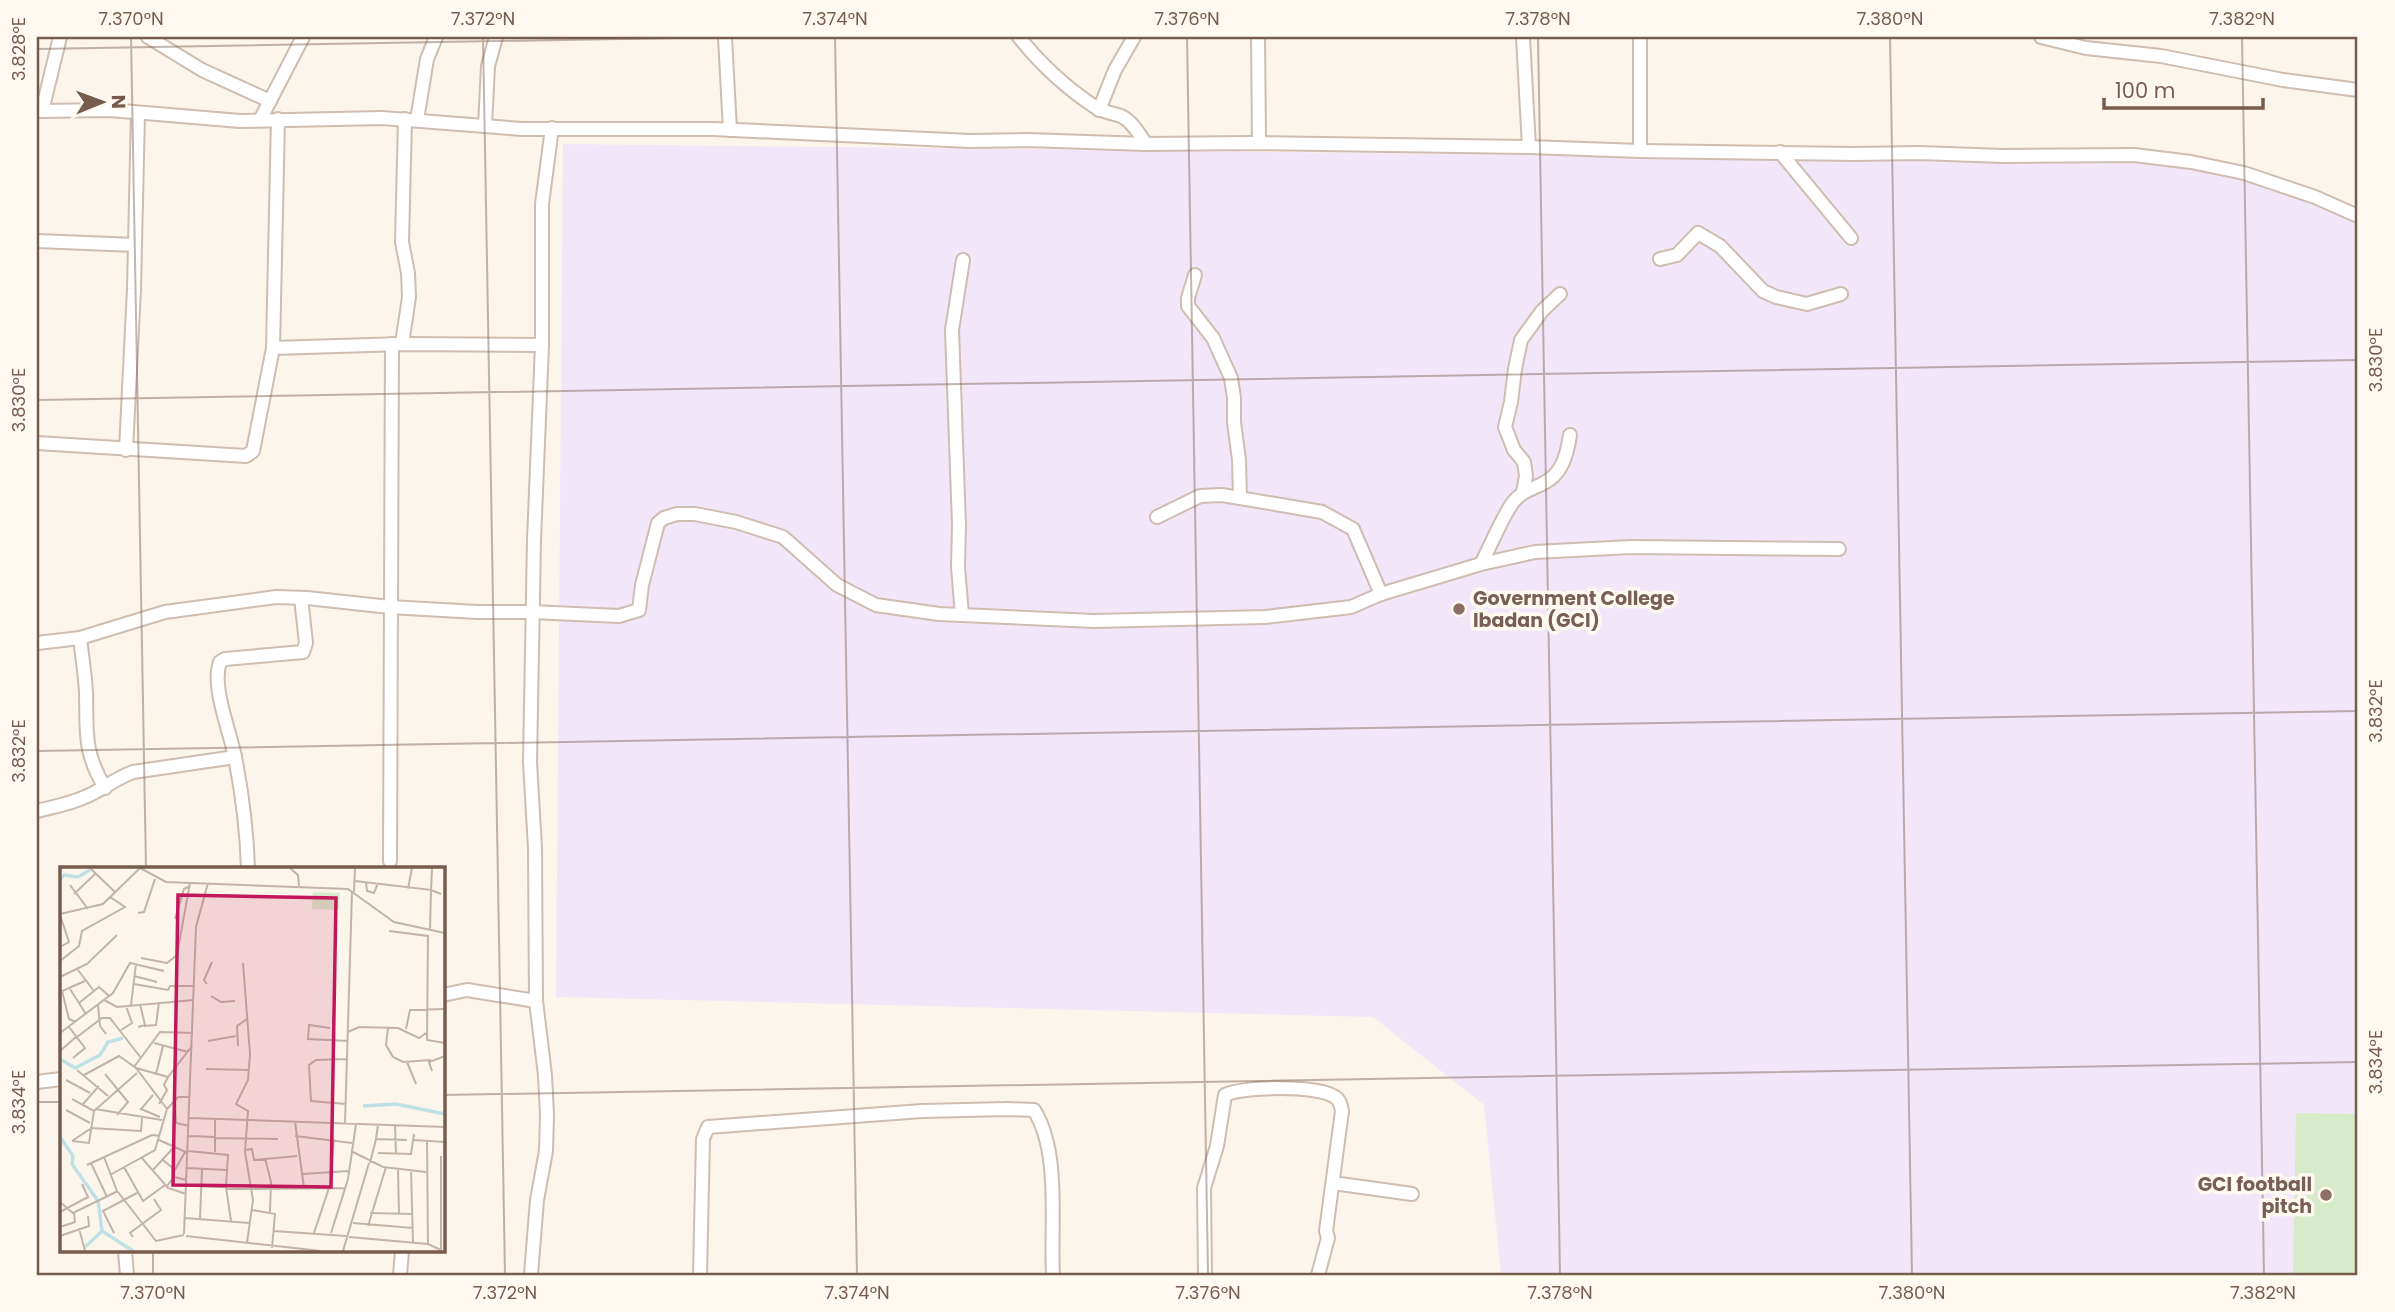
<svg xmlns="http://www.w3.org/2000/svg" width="2395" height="1312" font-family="Poppins,sans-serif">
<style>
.education{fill:#f2e7f9}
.green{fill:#d7eac9}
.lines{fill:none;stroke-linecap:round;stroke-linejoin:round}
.street-casing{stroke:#cebdb0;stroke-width:16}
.street{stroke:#fff;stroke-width:12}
.ticks{fill:none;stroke:#775c4e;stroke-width:2;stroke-opacity:0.45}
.education-dot{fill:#8d6e63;stroke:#fff9f2;stroke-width:2.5}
.labels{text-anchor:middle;stroke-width:7;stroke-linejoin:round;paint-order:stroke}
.education-label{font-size:19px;font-weight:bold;fill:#785e54;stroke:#fff9f2;text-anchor:start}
.inset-river{fill:none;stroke:#bfe1e6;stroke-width:3.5}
.inset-road{fill:none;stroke:#c3b3a7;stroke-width:2}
.view{fill:#c2185b;fill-opacity:0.15;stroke:#c2185b;stroke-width:3.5}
.inset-edge{fill:none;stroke:#775c4e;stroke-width:3.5}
.neatline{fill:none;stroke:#775c4e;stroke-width:2.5}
.ticks-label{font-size:18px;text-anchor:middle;fill:#775c4e}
</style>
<rect width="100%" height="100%" fill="#fcf5eb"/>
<path class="education" d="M563,144l1611,18 60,13 51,16 73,30v1054h-857l-17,-170 -111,-88 -817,-20z"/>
<path class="green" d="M2296,1113l62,1v161h-65z"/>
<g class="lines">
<defs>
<g id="street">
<path d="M148,37l54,33 68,31"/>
<path d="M725,37l5,93"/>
<path d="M1019,37c22,28 46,50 76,70 8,5 17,6 26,9 11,5 18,18 25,28"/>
<path d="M1258,37l1,106"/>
<path d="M1523,37l6,110"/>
<path d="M2041,37l45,11 75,8 122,24 75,10"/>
<path d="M1099,110l16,-40 19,-33"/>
<path d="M37,111l73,-1 130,11 142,-3 140,11h191l257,12 57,-1 119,4 107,-1 276,4 111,4 215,3 64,-1 84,3 131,-1 57,7 53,11 71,24 43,19"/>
<path d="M42,111l18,-74"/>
<path d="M260,120l43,-83"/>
<path d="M417,120l10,-61 9,-22"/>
<path d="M485,126l3,-60 8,-29"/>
<path d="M1640,151v-114"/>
<path d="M1780,152l71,86"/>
<path d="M37,241l98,4"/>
<path d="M1660,259l17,-4 21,-22 22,13 43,45 13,6 31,7 34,-10"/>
<path d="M1195,275l-7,23v8l25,32 18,40 3,20v24l5,38 1,38"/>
<path d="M402,344l7,-47 -1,-24 -6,-31 3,-123"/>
<path d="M273,348l129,-4 140,1"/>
<path d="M37,443l209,13 7,-5 20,-103 5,-229"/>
<path d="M126,450l8,-161 4,-176"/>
<path d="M1523,492l3,-16 -2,-14 -10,-12 -9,-23 6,-25 4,-33 6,-29 21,-29 18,-17"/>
<path d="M1157,517l43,-21 22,-1 100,17 31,17 28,65"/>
<path d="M1481,564c8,-15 23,-51 33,-63 8,-9 17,-12 28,-17 20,-9 25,-29 28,-49"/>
<path d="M962,615l-4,-48 1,-42 -7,-195 11,-70"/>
<path d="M80,638c2,18 5,36 6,54 1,40 -3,59 19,96"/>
<path d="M37,643l43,-5 85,-26 111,-15 31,1 83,9 87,5h55l87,4 20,-6 3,-25 16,-62 6,-5 13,-4h18l41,8 47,15 54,48 39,20 63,9 155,7 171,-4 86,-10 30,-13 100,-30 54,-12 96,-5 208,2"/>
<path d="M37,811c15,-4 33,-7 48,-14 17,-7 31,-19 48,-25l102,-15"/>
<path d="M390,861l2,-517"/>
<path d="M248,869c-1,-37 -6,-76 -13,-112 -5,-26 -24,-71 -15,-95l5,-3 78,-7 3,-9 -5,-45"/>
<path d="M443,995l24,-5 69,11"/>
<path d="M37,1082l24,-3"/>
<path d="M1333,1183l79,11"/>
<path d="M125,1251l2,24"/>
<path d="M400,1275l2,-24"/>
<path d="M531,1275l6,-75 9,-49 1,-36 -2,-40 -9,-74 -1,-153 -5,-86 4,-222 8,-195v-141l10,-76"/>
<path d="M700,1275l3,-136 5,-12 214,-16 85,-2 27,1c27,43 16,116 19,165"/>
<path d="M1205,1275l-1,-87 13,-42 8,-51c18,-9 94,-10 110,2 5,3 6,9 7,14l-16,120 2,7 -10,37"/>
</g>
</defs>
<use href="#street" class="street-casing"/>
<use href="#street" class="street"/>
</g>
<path class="ticks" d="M131,37l15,832M483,37l22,1238M835,37l22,1238M1187,37l21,1238M1538,37l22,1238M1890,37l22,1238M2242,37l22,1238M37,49l696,-12M37,400l2321,-40M37,751l2321,-40M443,1095l1915,-33M37,1102h24M153,1251v24"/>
<g class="education-dot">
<circle cx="1459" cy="609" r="7"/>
<circle cx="2326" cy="1195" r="7"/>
</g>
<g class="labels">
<g class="education-label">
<text x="1473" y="605">Government College<tspan x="1473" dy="22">Ibadan (GCI)</tspan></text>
<text x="2312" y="1191" text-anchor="end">GCI football<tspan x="2312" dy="22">pitch</tspan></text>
</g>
</g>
<g transform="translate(60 867)">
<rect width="385" height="385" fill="#fcf5eb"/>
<path d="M253,25l27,1 -1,17 -27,-1z" fill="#d7eac9"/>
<path class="inset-river" d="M0,13l4,-5 14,2 12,-7M0,192l15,9 25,-13 8,-13 15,-4M303,239l33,-2 49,10M0,270l13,19 -1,8 26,37 4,30 31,20M25,380l17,-16"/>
<path class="inset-road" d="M30,1l25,24M80,1l26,14 182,7 46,33 51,11M230,1l8,7 1,11M295,14l76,9 1,-22M306,15l1,9 7,2 4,-10M10,18l18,24M348,22l4,-21M294,25l1,-24M14,27l21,-20M78,46l6,-1 11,-33M0,47l43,-10 37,-36M0,48l9,27 -9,5M115,52l9,-30 6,-3M370,62l1,-39 10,4M329,64l39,5 -1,104 18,3M81,91l26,5 10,-8 13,-72M0,94l19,-15 3,-15 43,-24 -15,-10M183,96l7,91 -2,26 -12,24 12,7 -3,41 8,48 -6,43M18,103l16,21M74,109l23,6M0,110l27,-13 30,-29M74,117l34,6 2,-4h24M147,117l-3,-4 8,-18M10,122l16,25M151,129l10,6 14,-1M44,133l13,7 77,-7M19,136l20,-16 10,9M38,138l2,21 6,8M71,138l5,-41M16,155l-7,-3 -7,-28 23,-10M84,159l12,-1 3,-23M9,160l16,21 -12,10M78,160l7,-2 -5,-21M270,161l-21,-3 -1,14 40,2M328,161l-2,17 7,12 10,5 28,-2M346,162l4,-19 35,-1M61,163l11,-7 -6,-17M288,165l11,-5 39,1 21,10 7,-5M0,166l53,-40 17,-30 34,8M17,170l25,-19h8l31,40M148,174l28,-5M94,176l34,9M178,179l-1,-20 10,-7M0,184l17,-15M347,195l9,22M74,200l26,-35 33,1M76,201l32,9 24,-31M146,202l43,1M17,203l31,26M372,204l-3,-9 16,-6M45,207l23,28 -11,13M96,207l7,-28M24,208l35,-19 17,12 31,41M6,213l24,13M93,228l-12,14 19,8M12,232l22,12M115,236l1,20 13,3M23,237l16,-18M99,237l8,-14 -3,-5 4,-8M286,237l-35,-3 -2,-36 7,-5 31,-1M35,242l67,11M6,243l24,13M129,251l256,9M235,255l9,66M285,256l7,-231M318,258l-2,14 31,1M335,259l1,27M30,261l51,3 1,-13M128,269l27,1M235,269l57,7M155,271l63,1M99,273l29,13M354,273l31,2M12,274l17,2 5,-32 43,-38M12,274l18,-12M367,274l1,103M186,283l6,-1 2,11 43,-4M128,284l40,4 -2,32 5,34M291,284l32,16 43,5M155,285v-32M318,286l33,1 3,-20M44,290l13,34M81,290l27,31 18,6M205,291l6,24 -1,30M103,293l12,10 10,-18M31,296l16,34M310,296l6,-24M27,298l65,-30 8,1M64,300l19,34 22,-16M127,301l40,2M338,301l1,46M351,303l2,72M92,304l23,-25M271,305l3,-33M243,307l45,-3M50,308l45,-25 12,-41 11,-12h12M107,319l7,-9 12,3M141,319l25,1M167,322h24M191,322l94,-1M58,325l38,49 28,-6M0,335l13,11 45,-22M192,343l23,4 -3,34M0,345l28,-15 -6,-13M310,346l43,1M125,351l64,5M140,351l2,-49M293,356l60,5M308,359l18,-59M0,360l15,-5 -1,-9M19,361l6,23M214,364l72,5M54,366l-11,-22 34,-18M254,366l15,-45M271,366l17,-54 8,-55M124,367l12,-307 12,-44M0,369l29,-10 -1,-10M126,369l135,15M73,370l-3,-4 31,-23 -7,-11M289,370l79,7 13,6M283,384l26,-88M381,384v-95"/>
<path class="view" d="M118,28l158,3 -5,289 -158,-2z"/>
<rect width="385" height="385" class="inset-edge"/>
</g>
<rect width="2395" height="1312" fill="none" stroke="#fff9f2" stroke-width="77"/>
<g transform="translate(102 102) rotate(89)" stroke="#fff9f2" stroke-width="5" paint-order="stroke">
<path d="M0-5L12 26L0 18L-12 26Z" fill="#775c4e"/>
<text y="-10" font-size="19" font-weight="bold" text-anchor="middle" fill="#775c4e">N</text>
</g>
<path d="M2104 98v10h159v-10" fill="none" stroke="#775c4e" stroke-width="3.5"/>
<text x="2115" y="98" font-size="21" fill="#775c4e" stroke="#fff9f2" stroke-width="5" paint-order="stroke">100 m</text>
<rect x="38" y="38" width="2318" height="1236" class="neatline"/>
<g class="ticks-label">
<text x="131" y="25">7.370°N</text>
<text x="483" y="25">7.372°N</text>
<text x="835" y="25">7.374°N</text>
<text x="1187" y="25">7.376°N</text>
<text x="1538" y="25">7.378°N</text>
<text x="1890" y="25">7.380°N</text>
<text x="2242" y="25">7.382°N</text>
<text transform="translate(19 49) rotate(-90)" y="6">3.828°E</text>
<text transform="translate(2376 360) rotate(-90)" y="6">3.830°E</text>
<text transform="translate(19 400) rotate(-90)" y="6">3.830°E</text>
<text transform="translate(2376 711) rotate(-90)" y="6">3.832°E</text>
<text transform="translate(19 751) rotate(-90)" y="6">3.832°E</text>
<text transform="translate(2376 1062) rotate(-90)" y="6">3.834°E</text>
<text transform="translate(19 1102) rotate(-90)" y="6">3.834°E</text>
<text x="153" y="1299">7.370°N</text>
<text x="505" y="1299">7.372°N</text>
<text x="857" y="1299">7.374°N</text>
<text x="1208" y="1299">7.376°N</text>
<text x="1560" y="1299">7.378°N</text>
<text x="1912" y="1299">7.380°N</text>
<text x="2263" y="1299">7.382°N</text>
</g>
</svg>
